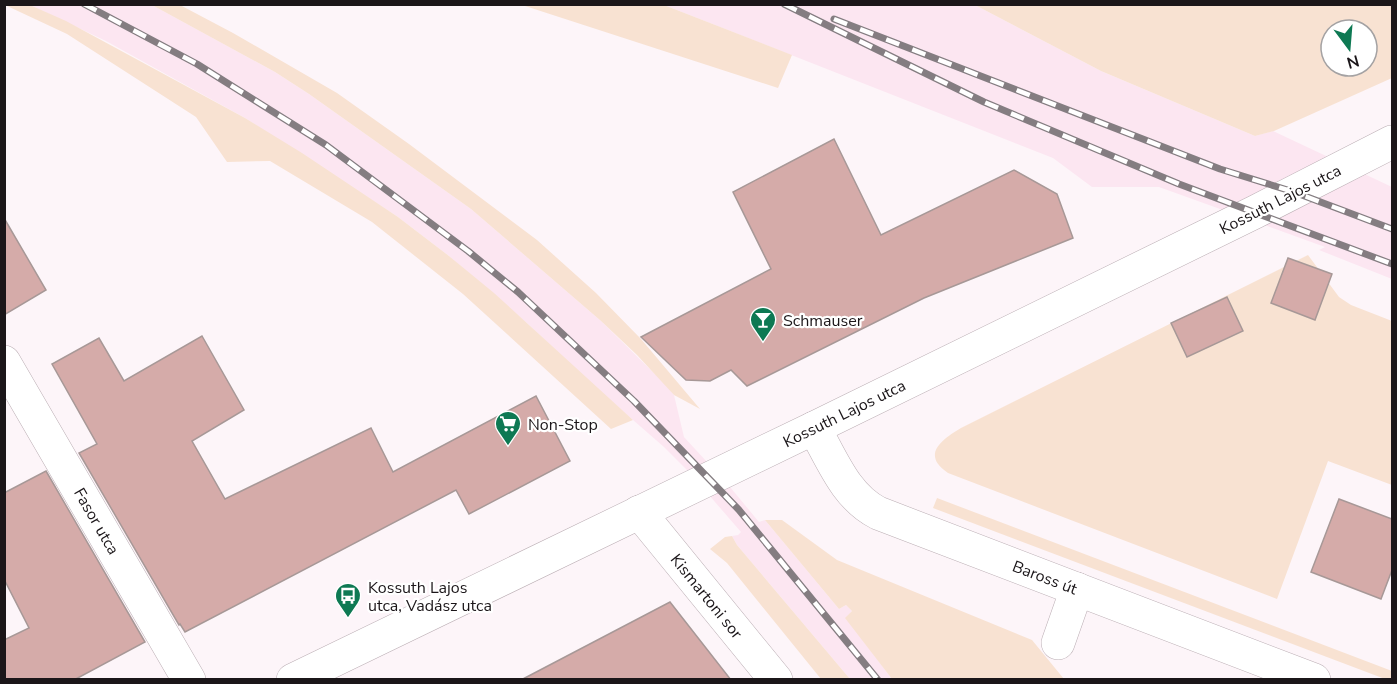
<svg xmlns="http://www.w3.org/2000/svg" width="1397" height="684" font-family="'Nunito Sans',sans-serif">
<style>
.built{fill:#fce6f1}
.green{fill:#f8e2d2;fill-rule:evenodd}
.building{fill:#d5aba9;stroke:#a79897;stroke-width:1.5}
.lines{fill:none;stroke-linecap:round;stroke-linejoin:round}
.minor-casing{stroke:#bbaeb4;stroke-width:34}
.minor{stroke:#fff;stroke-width:33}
.rail-casing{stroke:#847d81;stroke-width:7}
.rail{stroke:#fff;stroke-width:4.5;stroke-dasharray:14;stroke-linecap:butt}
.labels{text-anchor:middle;stroke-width:4.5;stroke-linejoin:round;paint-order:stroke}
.street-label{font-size:16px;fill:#1b1619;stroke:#fff}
.poi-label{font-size:16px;fill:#1b1619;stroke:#fff;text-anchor:start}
</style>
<rect width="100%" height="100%" fill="#fdf5f9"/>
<g class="built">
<path d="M30,5h122l123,67 34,22 162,115 130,112 64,63 9,11 10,42 46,50 29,35 6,-2 74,89 7,-4 6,6 -6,7 46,61h-42l-113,-134 -5,-9 6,-1 3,-3 -52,-60 -25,-25 -70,-61 -66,-62 -79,-68 -51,-39 -153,-99 -139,-77z"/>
<path d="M664,5h311l126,66 154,65 18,-5 119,56v92l-73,-29 6,-3 -166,-60h-67l-39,-29z"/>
</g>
<g class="green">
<path d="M5,5h25l36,16 179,97 57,35 96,64 51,39 45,37 139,127 -22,9 -148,-135 -91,-72 -102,-61 -43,1 -31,-45 -129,-83z"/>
<path d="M152,5h28l53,28 104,60 72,51 128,96 59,53 45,46 59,70 -26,-14 -37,-40 -36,-34 -130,-112 -162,-115 -34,-22z"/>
<path d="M522,5h142l128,50 -14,33z"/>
<path d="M975,5h417v73l-118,53 -19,5 -154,-65zM1331,30h36v36h-36z"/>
<path d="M1308,255l31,42 12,8 41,16v164l-64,-24 -51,138 -329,-126c-27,-18 -7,-33 13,-45z"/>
<path d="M937,498l455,173v8h-7l-452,-171z"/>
<path d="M765,520h17l55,40 195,80 32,39h-172l-47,-61 7,-7 -6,-6 -7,4z"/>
<path d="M732,536l5,9 113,134h-29l-94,-116 -17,-14 15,-12z"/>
</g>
<g class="building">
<path d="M834,139l47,96 133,-65 43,24 16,44 -149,60 -177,88 -16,-16 -21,11 -24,-1 -45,-43 130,-68 -38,-77z"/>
<path d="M4,218l42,72 -42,25z"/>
<path d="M1288,258l44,16 -17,46 -44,-17z"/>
<path d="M1227,297l16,34 -56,26 -16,-34z"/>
<path d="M202,336l42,74 -52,31 33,58 146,-71 22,44 143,-76 34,65 -101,53 -13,-24 -271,142 -5,-8 -1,1 -100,-172 18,-9 -45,-80 47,-26 25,43z"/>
<path d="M46,471l99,171 -71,38h-70v-40l25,-12 -25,-49v-86z"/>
<path d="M1339,499l53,20v51l-11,29 -70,-27z"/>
<path d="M670,602l61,78h-210z"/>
</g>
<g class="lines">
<defs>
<g id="minor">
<path d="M4,362l185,318"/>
<path d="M814,428c18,31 31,68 64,85l436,167"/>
<path d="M639,512l137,168"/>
<path d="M1058,643l19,-54"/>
<path d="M293,680l521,-252 441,-216 137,-70"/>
</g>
</defs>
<use href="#minor" class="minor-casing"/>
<use href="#minor" class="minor"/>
<defs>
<g id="rail">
<path d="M84,4l113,60 129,81 142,106 50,41 116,109 105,109 139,170"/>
<path d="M784,4l200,98 195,82 213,80"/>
<path d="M834,19l386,150 74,23 98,37"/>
</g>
</defs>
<use href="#rail" class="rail-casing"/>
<use href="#rail" class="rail"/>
</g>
<defs>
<symbol id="bar-pin" viewBox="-11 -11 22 30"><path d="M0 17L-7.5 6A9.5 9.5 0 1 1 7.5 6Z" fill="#0e7953" stroke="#fff"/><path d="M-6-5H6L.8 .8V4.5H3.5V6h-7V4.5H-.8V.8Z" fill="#fff"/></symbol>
<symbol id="supermarket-pin" viewBox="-11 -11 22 30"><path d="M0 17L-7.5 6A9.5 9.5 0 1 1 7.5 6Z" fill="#0e7953" stroke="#fff"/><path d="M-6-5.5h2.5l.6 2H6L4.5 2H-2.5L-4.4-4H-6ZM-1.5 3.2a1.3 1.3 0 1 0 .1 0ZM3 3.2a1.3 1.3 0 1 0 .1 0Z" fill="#fff"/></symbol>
<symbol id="bus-pin" viewBox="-11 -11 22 30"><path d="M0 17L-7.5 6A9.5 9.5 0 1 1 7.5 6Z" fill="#0e7953" stroke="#fff"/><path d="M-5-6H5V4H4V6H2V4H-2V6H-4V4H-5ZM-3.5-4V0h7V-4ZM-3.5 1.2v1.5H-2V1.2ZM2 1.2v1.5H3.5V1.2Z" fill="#fff"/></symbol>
</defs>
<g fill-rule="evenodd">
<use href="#bar-pin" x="748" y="305" width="30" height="40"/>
<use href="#supermarket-pin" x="493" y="409" width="30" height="40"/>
<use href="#bus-pin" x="333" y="581" width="30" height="40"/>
</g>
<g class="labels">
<g class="street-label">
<text transform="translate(1280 199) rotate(-27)" y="6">Kossuth Lajos utca</text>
<text transform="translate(844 413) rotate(-26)" y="6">Kossuth Lajos utca</text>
<text transform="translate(97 521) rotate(60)" y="6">Fasor utca</text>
<text transform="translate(1045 577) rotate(21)" y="6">Baross út</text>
<text transform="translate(707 596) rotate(51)" y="6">Kismartoni sor</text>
</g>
<g class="poi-label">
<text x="783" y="326">Schmauser</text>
<text x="528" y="430">Non-Stop</text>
<text x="368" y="593">Kossuth Lajos<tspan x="368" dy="18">utca, Vadász utca</tspan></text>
</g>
</g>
<rect width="1397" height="684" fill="none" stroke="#1b1619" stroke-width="12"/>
<g transform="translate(1349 48) rotate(164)"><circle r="28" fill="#ffffff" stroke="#a4a2a3" stroke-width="1.5"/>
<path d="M0-4.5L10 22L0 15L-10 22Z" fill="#0e7953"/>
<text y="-9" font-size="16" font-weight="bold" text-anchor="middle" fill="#1b1619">N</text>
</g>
</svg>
